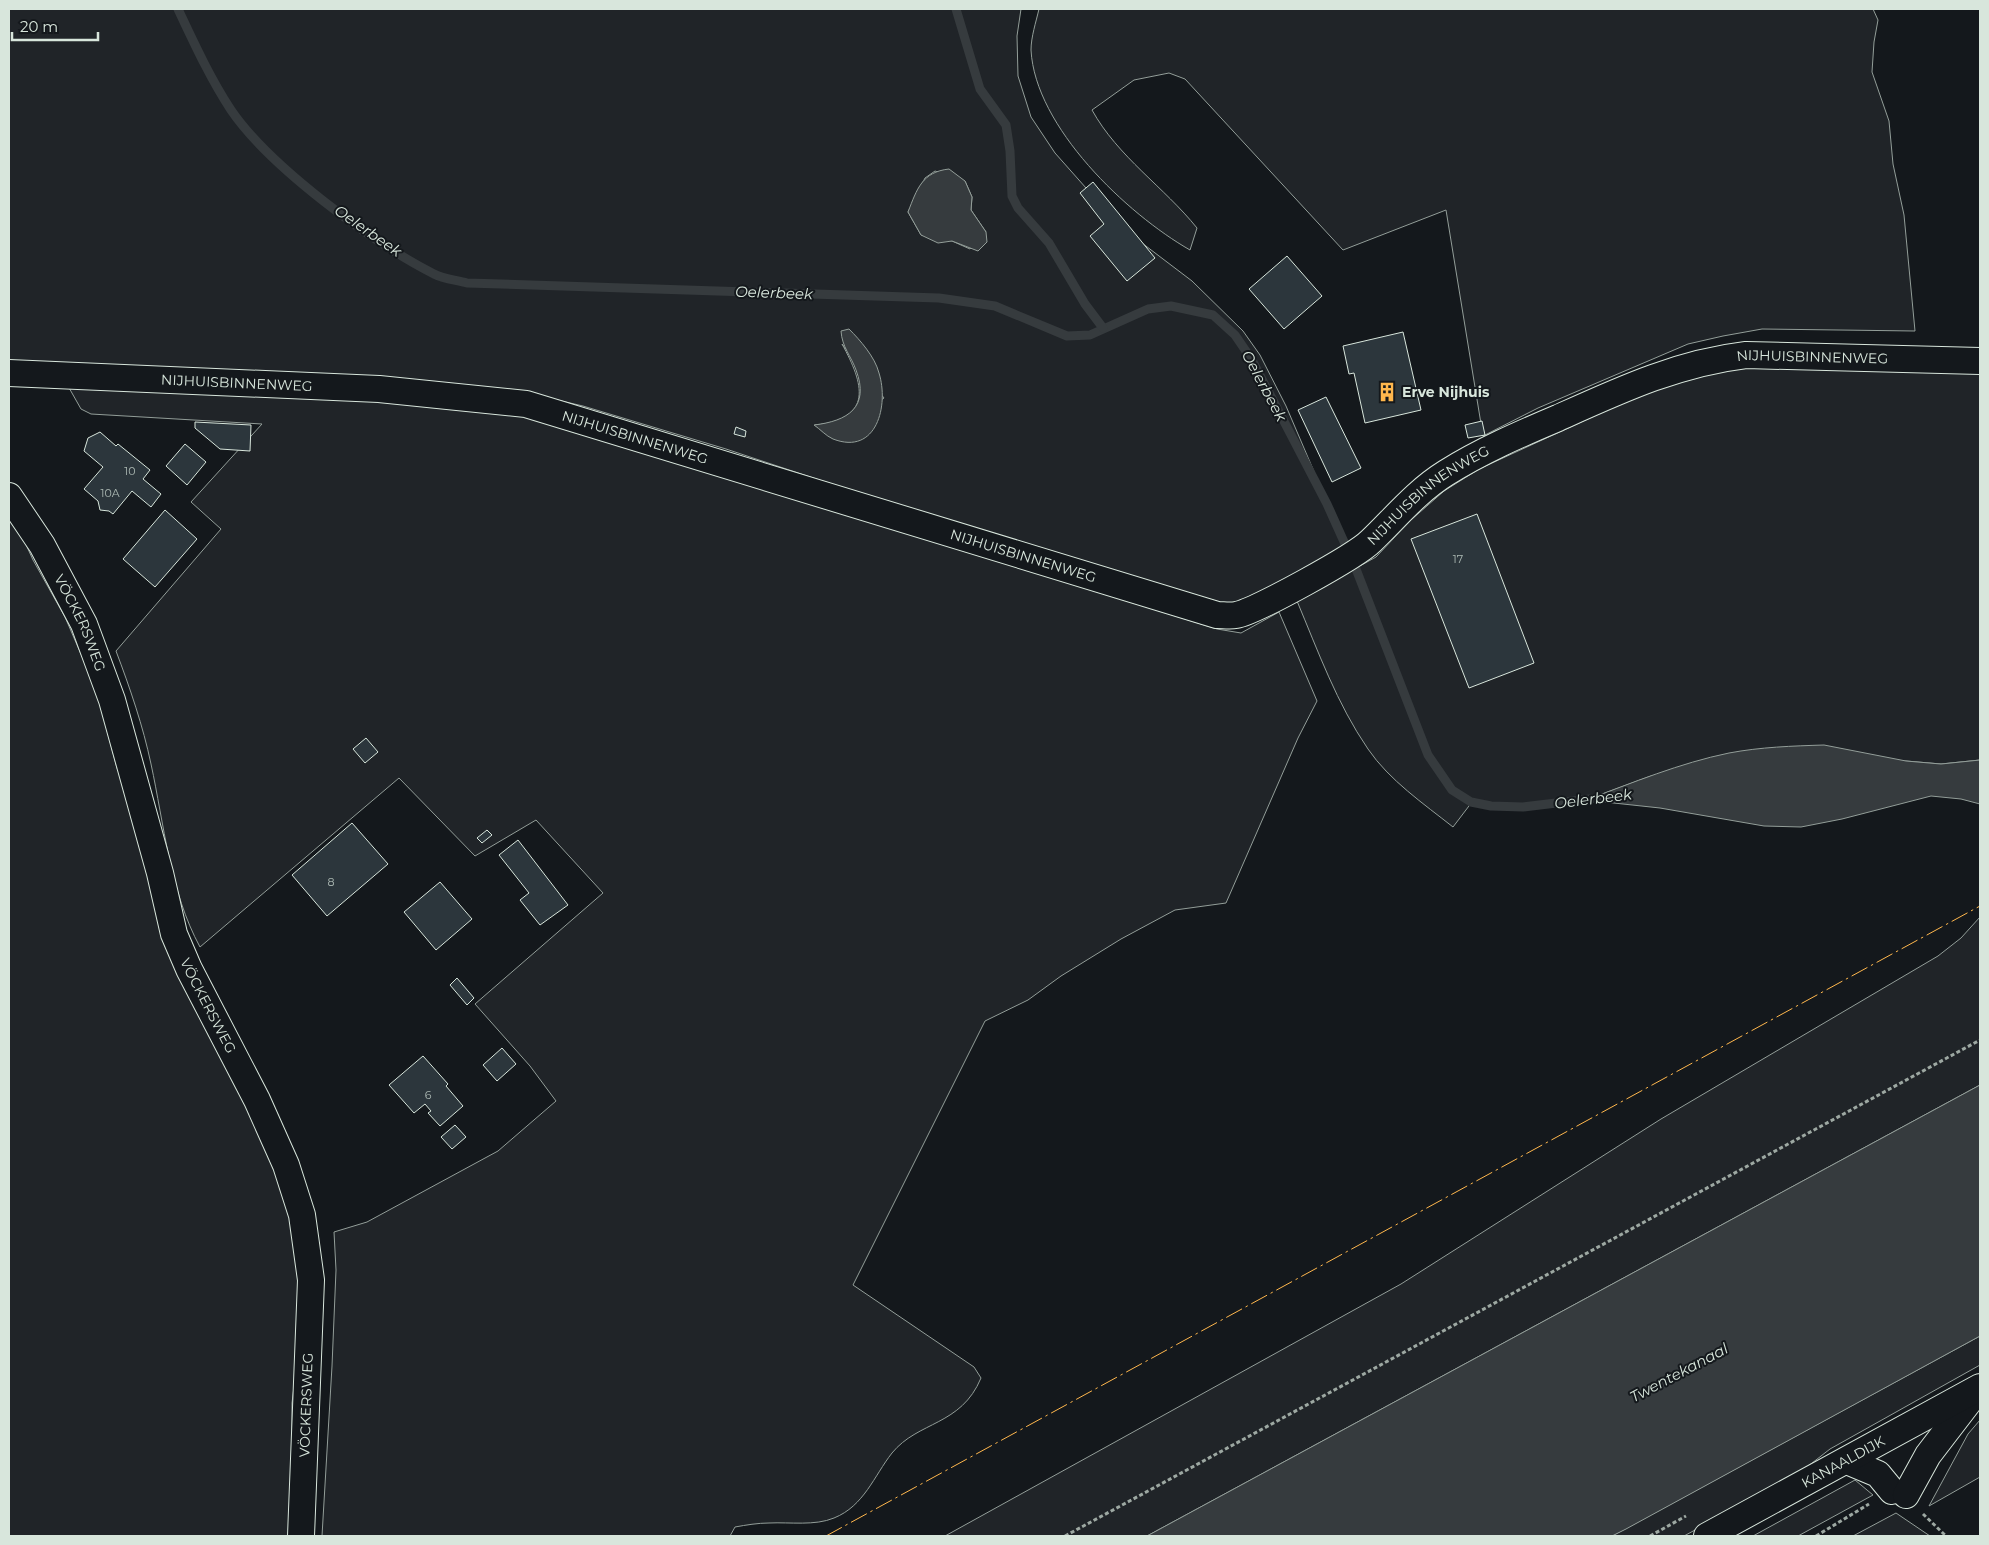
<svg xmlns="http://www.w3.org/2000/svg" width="1989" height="1545" font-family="Montserrat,sans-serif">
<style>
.green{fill:#202428;stroke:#939e99;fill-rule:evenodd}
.water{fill:#363b3e;stroke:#939e99}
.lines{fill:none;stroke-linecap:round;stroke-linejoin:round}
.stream{stroke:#363b3e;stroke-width:9}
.building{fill:#2c363c;stroke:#d8e6dc}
.street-casing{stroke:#d8e6dc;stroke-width:28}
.path{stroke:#9da8a2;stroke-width:3;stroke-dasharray:4 2.5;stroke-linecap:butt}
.street{stroke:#14181c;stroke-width:26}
.power{stroke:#ffb74d;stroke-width:1;stroke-dasharray:18 4 2.5 4;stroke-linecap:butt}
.labels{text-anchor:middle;stroke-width:4;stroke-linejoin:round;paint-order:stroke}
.number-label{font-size:11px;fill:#adbab4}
.street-label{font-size:14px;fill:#d8e6dc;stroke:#14181c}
.poi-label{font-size:14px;font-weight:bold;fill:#d8e6dc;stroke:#14181c;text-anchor:start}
.water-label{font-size:15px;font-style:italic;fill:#d8e6dc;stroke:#14181c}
</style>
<rect width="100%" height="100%" fill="#14181c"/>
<g class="green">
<path d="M9,9h1012l-4,27 1,40 13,41 24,36 39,44 44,43 54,41 51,50 17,24 26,51 59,138 -5,7 -102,52h-15l-280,-82 -217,-72 -143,-43 -60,-14 -90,-10 -424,-19zM935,171l30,10 7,16 -1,13 15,22 -16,17 -18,-8 -31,-6 -13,-23 17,-34zM842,344l42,54 -52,40 -17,-13c59,-6 49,-41 27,-81z"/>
<path d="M1039,9h834l5,11 -4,22 -2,30 17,49 4,43 11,51 11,116 -153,-2 -39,7 -35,8 -150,64 -55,28 -37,-226 -103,40 -158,-171 -16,-6 -35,7 -42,30c26,47 72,77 105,118l-7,22c-63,-36 -155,-123 -159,-200 0,-13 5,-28 8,-41z"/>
<path d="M1756,363l224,4v393l-39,4 -35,-3 -255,15 -65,24 -63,7 -32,-1 -19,-4 -19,25c-29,-23 -64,-47 -85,-78 -31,-45 -50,-98 -71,-148l79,-44 35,-37 33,-29 35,-22 211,-97z"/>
<path d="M68,386l364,18 106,13 679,212 24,4 38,-21 38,89 -19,37 -72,165 -51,7 -54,29 -60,37 -33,24 -43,21 -132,264 121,82 7,11c-20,48 -63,43 -89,75 -18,23 -28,53 -58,65 -19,8 -44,4 -65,5 -11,0 -23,2 -34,4l-5,9h-408l10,-170 4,-96 -2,-38 33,-10 131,-71 58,-50 -26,-35 -55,-62 128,-111 -67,-73 -61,36 -76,-78 -199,169c-30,-55 -36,-123 -49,-183 -8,-38 -21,-76 -35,-113l105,-122 -30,-27 71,-78 -171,-10 -10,-5z"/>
<path d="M9,507l24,53 32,57 31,72 21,79 129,313 63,183 -17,139v133h-283z"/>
<path d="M1980,917v168l-833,451h-202l456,-252 260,-165 277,-163 23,-18z"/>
<path d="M1980,1336v29l-150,84 -32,25 -114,62h-72z"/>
<path d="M1980,1420v57l-51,29 39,-72z"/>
<path d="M1855,1480l18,15 -75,41h-45z"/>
<path d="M1896,1513l34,23h-77z"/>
</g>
<g class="water">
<path d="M949,169l16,12 7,16 -1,13 15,22 1,10 -9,9 -26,-10 -14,2 -17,-8 -13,-23c9,-23 14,-40 41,-43z"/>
<path d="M849,329c11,11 26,28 30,44 10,32 -2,83 -46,66 -7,-3 -13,-10 -19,-14 34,-4 56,-18 42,-55 -5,-14 -14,-23 -15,-39z"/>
<path d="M1824,745l82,16 35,3 39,-4v44l-19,-5 -30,-3 -89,23 -41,8 -37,-1 -104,-18 -74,-8c46,-17 94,-37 143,-47 32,-6 63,-7 95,-8z"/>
<path d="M1980,1085v251l-354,193 -14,7h-465z"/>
</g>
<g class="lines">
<g class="stream">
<path d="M178,9c16,34 32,69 53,101 38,56 142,133 203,164 9,5 22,6 33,9l472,15 56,8 72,30 23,-1 58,-26 23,-3 42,9 22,20 17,25 75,144 18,40"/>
<path d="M956,9l24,80 26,36 4,26 2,45 6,12 31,35 36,61 18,24"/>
<path d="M1356,569l72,186 24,35 19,12 20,4 32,1 75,-9"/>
</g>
</g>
<g class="building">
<path d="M1093,182l62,76 -28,23 -37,-45 14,-12 -24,-31z"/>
<path d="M1287,256l35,40 -38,33 -35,-40z"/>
<path d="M1403,332l18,78 -56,13 -11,-50 -5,1 -6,-28z"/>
<path d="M1326,397l35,71 -29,14 -34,-72z"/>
<path d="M1482,421l3,14 -17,3 -3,-13z"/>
<path d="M195,422l56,3 -1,26 -30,-2 -25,-21z"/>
<path d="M736,427l10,4 -1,6 -11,-3z"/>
<path d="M100,432l16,14 2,-2 32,26 -7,9 18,15 -10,13 -19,-16 -19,23 -4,-3 -9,-1 -2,-9 -14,-12 19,-22 -19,-16 4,-13z"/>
<path d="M185,444l21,18 -19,23 -21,-19z"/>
<path d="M165,510l32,29 -42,48 -32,-28z"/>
<path d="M1477,514l57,149 -65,25 -58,-149z"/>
<path d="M366,738l12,14 -13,11 -12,-14z"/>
<path d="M352,823l36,41 -61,52 -35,-41z"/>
<path d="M487,830l5,5 -10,8 -5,-5z"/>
<path d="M518,840l50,65 -28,20 -20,-25 9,-7 -30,-38z"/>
<path d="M440,882l32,37 -36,31 -32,-38z"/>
<path d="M457,978l17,20 -7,7 -17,-20z"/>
<path d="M502,1048l14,16 -19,17 -14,-16z"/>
<path d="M423,1056l25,28 -2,2 17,20 -23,20 -12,-13 3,-2 -6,-7 -11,9 -25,-28z"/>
<path d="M455,1125l11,12 -14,12 -11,-12z"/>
</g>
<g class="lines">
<defs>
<g id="street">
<path id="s1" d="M9,373l370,16 147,15 691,211c6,0 13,1 19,0 19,-3 120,-59 135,-74 24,-23 46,-50 75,-68 35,-22 74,-39 112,-55 62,-28 120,-55 188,-63l234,6"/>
<path id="s2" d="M9,496l33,49 42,79 28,76 48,173 14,61 15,35 68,131 29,65 16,50 9,65 -10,256"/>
<path d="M1847,1461l31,13 14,17"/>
<path d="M1906,1495l22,-40 46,-60"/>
<path id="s3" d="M1707,1536l273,-149"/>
</g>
</defs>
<use href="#street" class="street-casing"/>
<g class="path">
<path d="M1923,1514l23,22"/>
<path d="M1065,1536l915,-496"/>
<path d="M1650,1536l36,-20"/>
<path d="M1816,1536l53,-32"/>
</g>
<use href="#street" class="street"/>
<path class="power" d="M826,1536l1154,-630"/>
</g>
<defs>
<symbol id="building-bare" viewBox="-9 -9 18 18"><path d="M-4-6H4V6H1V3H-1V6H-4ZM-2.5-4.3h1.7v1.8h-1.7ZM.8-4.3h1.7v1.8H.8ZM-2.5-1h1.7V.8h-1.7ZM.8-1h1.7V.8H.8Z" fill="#ffb74d" stroke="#14181c" stroke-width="2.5" paint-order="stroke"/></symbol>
</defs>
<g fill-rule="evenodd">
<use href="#building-bare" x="1373" y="378" width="28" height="28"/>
</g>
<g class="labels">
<g class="number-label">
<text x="130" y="475">10</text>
<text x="110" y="497">10A</text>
<text x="1458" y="563">17</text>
<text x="331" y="886">8</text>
<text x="428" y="1099">6</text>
</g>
<g class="street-label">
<text dy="5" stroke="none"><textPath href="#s1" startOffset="1906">NIJHUISBINNENWEG</textPath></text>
<text dy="5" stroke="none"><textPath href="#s1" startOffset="228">NIJHUISBINNENWEG</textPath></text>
<text dy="5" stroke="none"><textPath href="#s1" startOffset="632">NIJHUISBINNENWEG</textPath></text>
<text dy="5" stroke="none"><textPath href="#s1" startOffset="1488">NIJHUISBINNENWEG</textPath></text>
<text dy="5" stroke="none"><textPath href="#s1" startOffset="1038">NIJHUISBINNENWEG</textPath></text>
<text dy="5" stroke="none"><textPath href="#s2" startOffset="146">VÖCKERSWEG</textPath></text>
<text dy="5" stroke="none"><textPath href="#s2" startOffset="551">VÖCKERSWEG</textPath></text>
<text transform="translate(306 1405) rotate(-88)" y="5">VÖCKERSWEG</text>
<text dy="5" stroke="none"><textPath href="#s3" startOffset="155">KANAALDIJK</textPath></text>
</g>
<g class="poi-label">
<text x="1402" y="397">Erve Nijhuis</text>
</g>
<g class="water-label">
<text transform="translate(368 231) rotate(35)" y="5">Oelerbeek</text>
<text transform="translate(774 293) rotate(2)" y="5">Oelerbeek</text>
<text transform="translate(1264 386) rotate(62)" y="5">Oelerbeek</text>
<text transform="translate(1593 799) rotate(-7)" y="5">Oelerbeek</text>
<text transform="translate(1679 1373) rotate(-28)" y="5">Twentekanaal</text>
</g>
</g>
<rect width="1989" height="1545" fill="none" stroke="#d8e6dc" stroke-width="20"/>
<path d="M12 32v8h86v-8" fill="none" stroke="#d8e6dc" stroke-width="2.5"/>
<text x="20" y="32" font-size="15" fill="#d8e6dc" stroke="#14181c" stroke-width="4" paint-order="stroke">20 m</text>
</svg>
